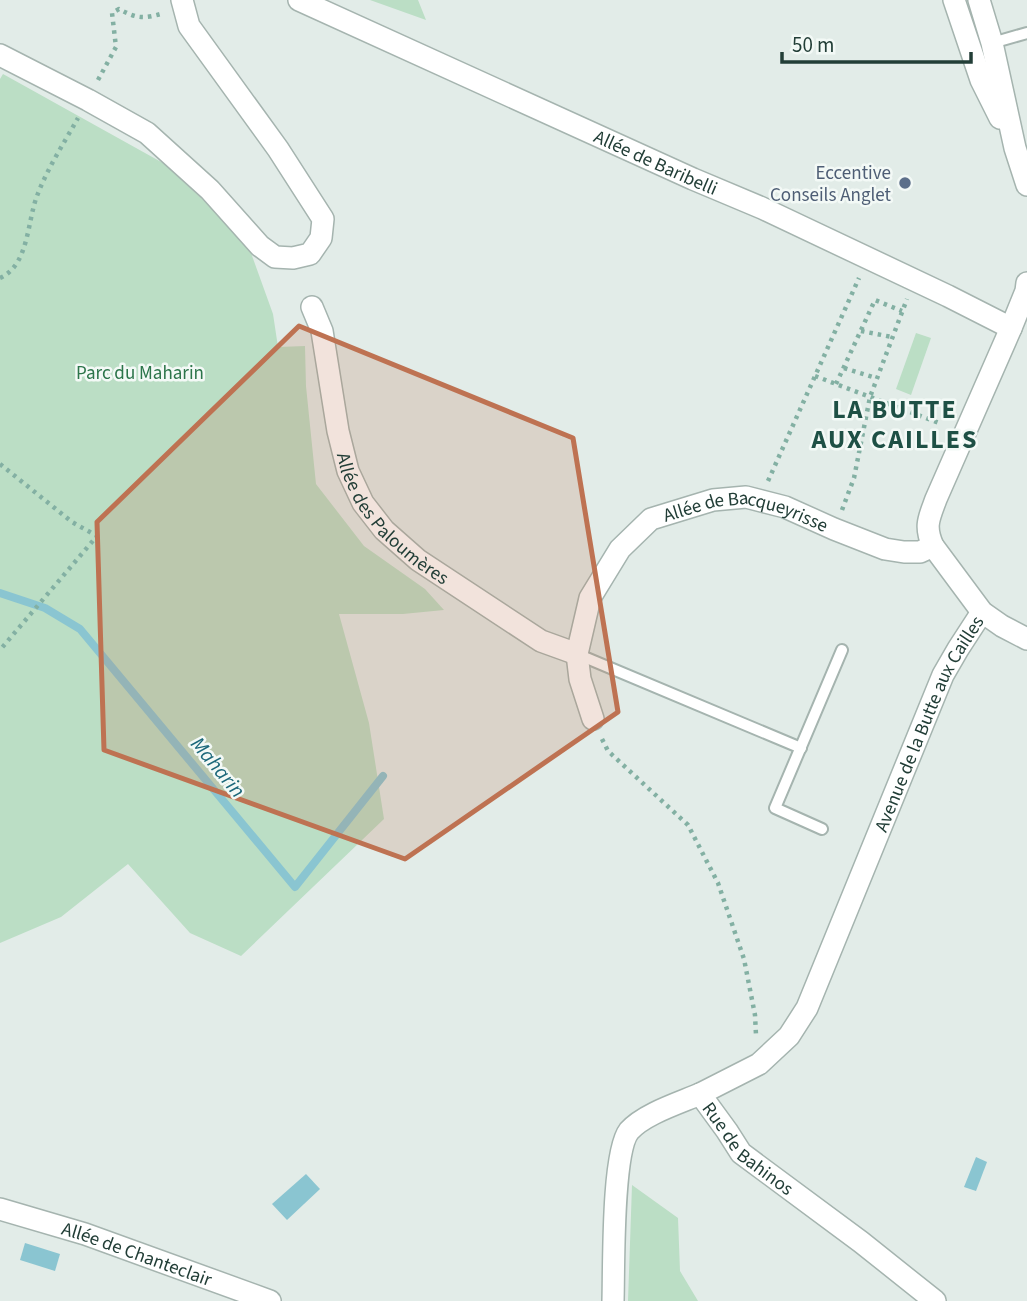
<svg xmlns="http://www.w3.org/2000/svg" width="1027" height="1301" font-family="'Source Sans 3',sans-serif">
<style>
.green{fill:#bbdec5}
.water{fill:#8ac5d1}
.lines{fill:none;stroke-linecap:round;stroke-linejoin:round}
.stream{stroke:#8ac5d1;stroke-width:8}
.lane-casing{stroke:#a5b4af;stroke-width:14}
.street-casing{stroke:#a5b4af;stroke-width:24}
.path{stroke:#83b0a3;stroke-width:4.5;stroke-dasharray:3.5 5;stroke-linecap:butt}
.lane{stroke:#fff;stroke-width:10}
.street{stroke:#fff;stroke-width:21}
.marked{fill:#be7252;fill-opacity:0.2;stroke:#be7252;stroke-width:5;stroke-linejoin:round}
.service-dot{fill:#5c6f8a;stroke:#f3f9f6;stroke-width:2.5}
.labels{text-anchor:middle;stroke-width:5;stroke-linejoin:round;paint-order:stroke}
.street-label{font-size:19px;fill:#223e37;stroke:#f3f9f6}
.service-label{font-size:19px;fill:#4e5e75;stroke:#f3f9f6;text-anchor:end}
.park-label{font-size:19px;fill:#2c754a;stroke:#f3f9f6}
.water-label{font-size:21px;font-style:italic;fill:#1c687a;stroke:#f3f9f6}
.district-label{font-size:26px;font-weight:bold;letter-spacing:2px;fill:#1e5045;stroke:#f3f9f6}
</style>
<rect width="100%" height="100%" fill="#e2ece8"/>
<g class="green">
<path d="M370,0h48l8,20z"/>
<path d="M3,74l160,89 49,45 39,45 22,61 5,33 27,-1 1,40 10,98 48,62 61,43 19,21 -41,4h-64l30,109 15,96 -143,137 -51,-23 -62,-69 -67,53 -61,26v-864z"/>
<path d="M916,333l15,5 -20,57 -15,-6z"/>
<path d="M632,1185l46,33 2,53 18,30h-70z"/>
</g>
<g class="water">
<path d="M976,1157l11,5 -11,29 -12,-4z"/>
<path d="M306,1174l14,15 -33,31 -15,-16z"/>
<path d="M25,1243l35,11 -5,17 -35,-11z"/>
</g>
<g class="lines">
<path class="stream" d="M0,593l45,15 35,21 215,258 88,-111"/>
<defs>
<g id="lane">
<path d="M992,43l35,-10"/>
<path d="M577,654l224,94"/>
<path d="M822,829l-47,-21 67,-158"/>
</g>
<g id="street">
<path id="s1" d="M299,0l394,179 69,29 186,88 63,32"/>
<path d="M954,0l27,80 19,38"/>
<path d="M979,0l13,43 23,105 12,37"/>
<path d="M0,55l88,45 59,33 63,57 50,56 15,11 18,1 17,-4 11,-16 2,-19 -45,-70 -89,-123 -7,-26"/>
<path d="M1027,283l-1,8 -15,37 -75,171c-7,19 -12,27 -3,47l49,66 20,14 25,13"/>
<path id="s2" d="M312,307l10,24 16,100 10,40 15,32 21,27 34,30 123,81 36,13"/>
<path id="s3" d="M593,719l-13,-40 -3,-25 13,-56 30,-49 31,-30 62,-19 33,-3 39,10 49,22 51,20 19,3h16l13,-6"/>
<path id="s4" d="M700,1094l59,-30 30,-28 18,-28 136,-333 15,-26 24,-37"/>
<path id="s5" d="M0,1209l85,25 185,67"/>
<path id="s6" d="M613,1301c1,-33 -1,-148 16,-170 15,-17 50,-28 71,-37l27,37 14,22 120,89 74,59"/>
</g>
</defs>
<use href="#lane" class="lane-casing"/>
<use href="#street" class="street-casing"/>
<g class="path">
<path d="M98,80l18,-33 -4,-34 7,-4c19,10 24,10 45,4"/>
<path d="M0,278c29,-13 27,-56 37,-82 10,-27 27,-53 41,-78"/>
<path d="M861,331l31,6"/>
<path d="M844,368l32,10"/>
<path d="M815,376l124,47"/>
<path d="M836,384l39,-84 27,11"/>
<path d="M0,464l72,58 25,14 -97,114"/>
<path d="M768,481l91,-203"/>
<path d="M842,510l12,-32 16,-81 37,-98"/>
<path d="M602,739l6,12 80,74 30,58 26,76 11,56 1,20"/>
</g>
<use href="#lane" class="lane"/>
<use href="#street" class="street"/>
</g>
<path class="marked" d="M299,326l274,112 45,274 -213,147 -301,-109 -7,-228z"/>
<circle class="service-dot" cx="905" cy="183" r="7"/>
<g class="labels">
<g class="street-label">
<text dy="7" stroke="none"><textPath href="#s1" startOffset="392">Allée de Baribelli</textPath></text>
<text dy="7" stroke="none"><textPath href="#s2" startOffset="234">Allée des Paloumères</textPath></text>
<text dy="7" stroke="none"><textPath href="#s3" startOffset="324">Allée de Bacqueyrisse</textPath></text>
<text dy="7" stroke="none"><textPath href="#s4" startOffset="450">Avenue de la Butte aux Cailles</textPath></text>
<text dy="7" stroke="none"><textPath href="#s6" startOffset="326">Rue de Bahinos</textPath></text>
<text dy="7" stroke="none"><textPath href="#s5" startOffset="144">Allée de Chanteclair</textPath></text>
</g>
<g class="service-label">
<text x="891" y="179">Eccentive<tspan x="891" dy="22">Conseils Anglet</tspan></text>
</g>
<g class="park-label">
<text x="140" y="379">Parc du Maharin</text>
</g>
<g class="water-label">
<text transform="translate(218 767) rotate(50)" y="7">Maharin</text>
</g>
<g class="district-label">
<text x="895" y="418">LA BUTTE<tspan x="895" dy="30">AUX CAILLES</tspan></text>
</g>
</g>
<path d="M782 52v10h189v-10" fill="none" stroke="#223e37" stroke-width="3.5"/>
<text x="792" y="52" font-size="21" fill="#223e37" stroke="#f3f9f6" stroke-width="5" paint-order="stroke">50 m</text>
</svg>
